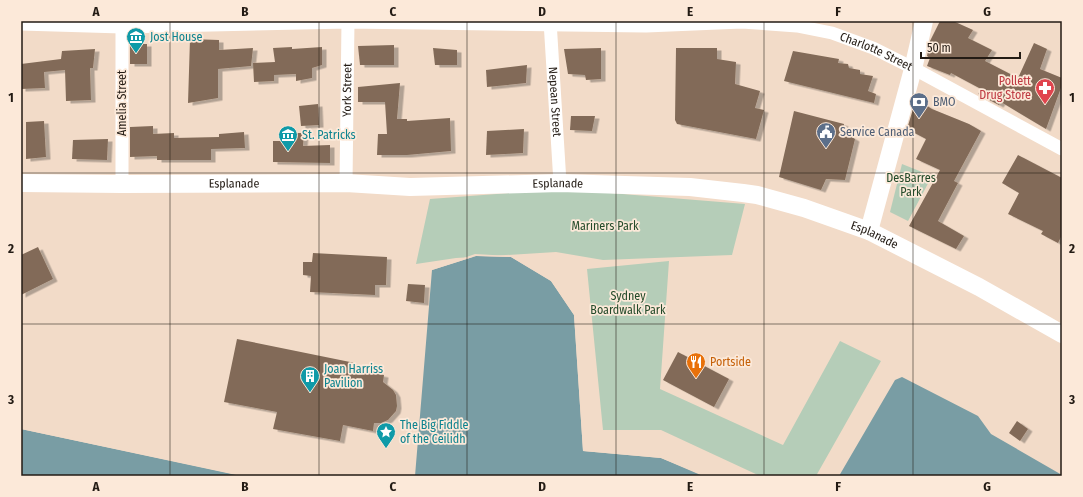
<svg xmlns="http://www.w3.org/2000/svg" width="1083" height="497" viewBox="0 0 1083 497" font-family="'Fira Sans Condensed',sans-serif">
<defs>
<filter id="shadow"><feDropShadow dx="4.5" dy="2.5" stdDeviation="0" flood-color="#0004"/></filter>
</defs>
<rect width="100%" height="100%" fill="#f2dbc8"/>
<g fill="#b5cdb8">
<polygon points="902,164 932,176 908,221 890,212"/>
<polygon points="561,189 745,204 732,255 603,260 556,252 456,258 416,264 430,199"/>
<polygon points="669,261 660,389 783,445 840,341 881,361 816,476 760,476 661,430 603,430 587,269"/>
</g>
<g fill="#799da4">
<polygon points="476,256 511,257 551,281 574,315 583,451 661,458 703,476 415,476 432,270"/>
<polygon points="902,377 978,416 991,434 1062,475 1062,476 839,476 895,380"/>
<polygon points="21,429 241,476 21,476"/>
</g>
<g fill="#f2dbc8">
<polygon points="475,254 512,256 552,280 576,314 584,449 661,456 704,474 705,476 661,458 583,451 574,315 551,281 511,257 476,256 432,270 430,270"/>
<polygon points="21,427 242,474 243,476 21,429"/>
</g>
<g fill="#826b58" filter="url(#shadow)">
<polygon points="940,21 953,21 973,30 968,38 992,50 985,61 1018,78 1034,43 1047,49 1040,69 1062,78 1062,85 1046,129 1001,102 999,105 978,94 981,89 951,73 950,75 927,66 930,58 927,56 930,41"/>
<polygon points="190,39 219,40 219,50 253,48 251,66 218,69 218,98 188,103"/>
<rect x="130" y="44" width="17" height="20"/>
<polygon points="394,45 394,65 360,65 358,46"/>
<polygon points="292,47 292,49 322,47 322,65 312,68 312,78 296,81 296,74 274,75 274,81 254,82 253,63 275,62 273,48"/>
<polygon points="433,48 457,50 457,65 435,65"/>
<polygon points="601,48 601,79 586,80 585,75 568,74 564,49"/>
<polygon points="676,48 717,48 717,59 736,62 735,84 760,91 755,108 764,110 756,139 677,124 675,120"/>
<polygon points="95,49 93,68 90,68 91,100 66,101 65,70 44,72 45,88 21,89 21,64 61,59 62,51"/>
<polygon points="793,51 839,59 838,63 848,64 849,68 860,70 860,74 873,76 868,91 876,94 874,103 784,81"/>
<polygon points="527,65 526,83 487,87 486,70"/>
<polygon points="400,83 397,119 407,119 407,121 450,118 451,151 407,155 377,155 378,134 387,134 385,102 358,102 358,87"/>
<polygon points="916,99 932,109 969,124 981,131 954,181 958,183 938,221 964,236 956,249 909,226 940,170 916,159 926,139 907,129"/>
<polygon points="318,104 319,125 301,126 299,106"/>
<polygon points="794,111 844,124 843,132 855,139 845,180 826,179 821,190 779,177"/>
<polygon points="571,116 595,116 592,131 570,130"/>
<polygon points="44,121 46,157 26,159 26,122"/>
<polygon points="153,126 153,134 174,133 174,138 219,137 219,134 244,132 245,148 211,149 211,160 157,160 157,156 130,157 130,127"/>
<polygon points="524,129 523,153 486,155 487,131"/>
<polygon points="282,133 304,133 303,146 330,145 330,163 273,162 273,141 282,141"/>
<polygon points="108,139 107,160 72,159 73,140"/>
<polygon points="1018,155 1062,178 1062,235 1058,243 1041,234 1043,231 1008,214 1019,193 1002,183"/>
<polygon points="38,247 53,279 21,295 21,255"/>
<polygon points="313,253 387,257 386,285 375,285 375,295 310,292 311,276 303,275 303,262 312,262"/>
<polygon points="408,284 425,285 424,303 406,301"/>
<polygon points="237,339 355,363 354,369 384,375 383,382 393,390 396,395 397,406 396,411 388,420 381,423 374,423 373,431 343,425 340,441 273,429 277,412 224,402"/>
<polygon points="678,352 729,379 714,407 663,380"/>
<polygon points="1017,421 1028,429 1020,441 1009,433"/>
</g>
<g fill="none" stroke-linecap="round" stroke-linejoin="round">
<g stroke="#fff" stroke-width="13">
<path id="s1" d="M550,21L560,183"/>
<path id="s2" d="M21,24L122,27L348,22L646,26L742,22L797,26L832,33L873,48L909,66L1062,149"/>
<path id="s3" d="M346,183L348,21"/>
<polyline points="122,184 122,21"/>
</g>
<g stroke="#fff" stroke-width="18">
<path id="s4" d="M21,183L122,184L346,183L410,187L560,183L690,187L743,193L757,195L804,208L869,231L979,287L1062,334"/>
<polyline points="869,231 913,69 924,21"/>
</g>
</g>
<path fill="none" stroke="#231b14" stroke-width="1" stroke-opacity="0.55" d="M170,21V476M319,21V476M467,21V476M616,21V476M764,21V476M913,21V476M21,173H1062M21,324H1062"/>
<defs>
<symbol id="museum-pin" viewBox="-11 -11 22 30"><path d="M0 17L-7.5 6A9.5 9.5 0 1 1 7.5 6Z" fill="#0f9aa8" stroke="#fce9d9"/><path d="M0-6L6-3V-2H-6V-3ZM-5-1h2V3h-2ZM-1-1h2V3h-2ZM3-1h2V3H3ZM-6 4H6V6H-6Z" fill="#fff"/></symbol>
<symbol id="pharmacy-pin" viewBox="-11 -11 22 30"><path d="M0 17L-7.5 6A9.5 9.5 0 1 1 7.5 6Z" fill="#e0444e" stroke="#fce9d9"/><path d="M-2-6h4v4h4v4h-4v4h-4v-4h-4v-4h4Z" fill="#fff"/></symbol>
<symbol id="bank-pin" viewBox="-11 -11 22 30"><path d="M0 17L-7.5 6A9.5 9.5 0 1 1 7.5 6Z" fill="#5c6f8a" stroke="#fce9d9"/><path d="M-6-4H6V4H-6ZM0-2.3a2.3 2.3 0 1 0 0 4.6a2.3 2.3 0 1 0 0-4.6Z" fill="#fff"/></symbol>
<symbol id="civic-pin" viewBox="-11 -11 22 30"><path d="M0 17L-7.5 6A9.5 9.5 0 1 1 7.5 6Z" fill="#5c6f8a" stroke="#fce9d9"/><path d="M-.6-6.5H3V-4.5H.6V-3L4-1V1h2V6H-6V1h2V-1L-.6-3ZM-1.2 2.5V6h2.4V2.5Z" fill="#fff"/></symbol>
<symbol id="restaurant-pin" viewBox="-11 -11 22 30"><path d="M0 17L-7.5 6A9.5 9.5 0 1 1 7.5 6Z" fill="#e8710a" stroke="#fce9d9"/><path d="M-5-6h1v4h1v-4h1v4h1v-4h1v5L-1.5 .5V6h-2V.5L-5-1ZM5-6V6H3V1.5H1.5Q1.5-4 5-6Z" fill="#fff"/></symbol>
<symbol id="building-pin" viewBox="-11 -11 22 30"><path d="M0 17L-7.5 6A9.5 9.5 0 1 1 7.5 6Z" fill="#0f9aa8" stroke="#fce9d9"/><path d="M-4-6H4V6H1V3H-1V6H-4ZM-2.5-4.3h1.7v1.8h-1.7ZM.8-4.3h1.7v1.8H.8ZM-2.5-1h1.7V.8h-1.7ZM.8-1h1.7V.8H.8Z" fill="#fff"/></symbol>
<symbol id="sight-pin" viewBox="-11 -11 22 30"><path d="M0 17L-7.5 6A9.5 9.5 0 1 1 7.5 6Z" fill="#0f9aa8" stroke="#fce9d9"/><path d="M0-6L1.8-2.2L6-1.7L2.9 1.2L3.7 5.4L0 3.3L-3.7 5.4L-2.9 1.2L-6-1.7L-1.8-2.2Z" fill="#fff"/></symbol>
</defs>
<g fill-rule="evenodd">
<use href="#museum-pin" x="125" y="26" width="22" height="30"/>
<use href="#pharmacy-pin" x="1034" y="77" width="22" height="30"/>
<use href="#bank-pin" x="908" y="91" width="22" height="30"/>
<use href="#civic-pin" x="815" y="121" width="22" height="30"/>
<use href="#museum-pin" x="277" y="124" width="22" height="30"/>
<use href="#restaurant-pin" x="685" y="351" width="22" height="30"/>
<use href="#building-pin" x="299" y="365" width="22" height="30"/>
<use href="#sight-pin" x="375" y="421" width="22" height="30"/>
</g>
<g text-anchor="middle" stroke-width="3.5" stroke-linejoin="round" paint-order="stroke">
<g font-size="12" fill="#0d838f" stroke="#fce9d9" text-anchor="start">
<text x="150" y="41">Jost House</text>
<text x="302" y="139">St. Patricks</text>
<text x="324" y="373">Joan Harriss<tspan x="324" dy="14">Pavilion</tspan></text>
<text x="400" y="429">The Big Fiddle<tspan x="400" dy="14">of the Ceilidh</tspan></text>
</g>
<g font-size="12" fill="#231b14" stroke="#fce9d9">
<text dy="4" stroke="none"><textPath href="#s2" startOffset="860">Charlotte Street</textPath></text>
<text dy="4" stroke="none"><textPath href="#s3" startOffset="93">York Street</textPath></text>
<text dy="4" stroke="none"><textPath href="#s1" startOffset="81">Nepean Street</textPath></text>
<text transform="translate(122 103) rotate(-90)" y="4">Amelia Street</text>
<text dy="4" stroke="none"><textPath href="#s4" startOffset="213">Esplanade</textPath></text>
<text dy="4" stroke="none"><textPath href="#s4" startOffset="537">Esplanade</textPath></text>
<text dy="4" stroke="none"><textPath href="#s4" startOffset="861">Esplanade</textPath></text>
</g>
<g font-size="12" fill="#be3a42" stroke="#fce9d9" text-anchor="end">
<text x="1031" y="85">Pollett<tspan x="1031" dy="14">Drug Store</tspan></text>
</g>
<g font-size="12" fill="#4e5e75" stroke="#fce9d9" text-anchor="start">
<text x="933" y="106">BMO</text>
<text x="840" y="136">Service Canada</text>
</g>
<g font-size="12" fill="#234a29" stroke="#fce9d9">
<text x="911" y="182">DesBarres<tspan x="911" dy="14">Park</tspan></text>
<text x="605" y="230">Mariners Park</text>
<text x="628" y="300">Sydney<tspan x="628" dy="14">Boardwalk Park</tspan></text>
</g>
<g font-size="12" fill="#c56008" stroke="#fce9d9" text-anchor="start">
<text x="710" y="366">Portside</text>
</g>
</g>
<rect width="1083" height="497" fill="none" stroke="#fce9d9" stroke-width="44"/>
<path d="M921 52v6h99v-6" fill="none" stroke="#231b14" stroke-width="2"/>
<text x="927" y="52" font-size="12" fill="#231b14" stroke="#fce9d9" stroke-width="3" paint-order="stroke">50 m</text>
<rect x="22" y="22" width="1039" height="453" fill="none" stroke="#231b14" stroke-width="1.5"/>
<g font-size="13" text-anchor="middle" font-weight="bold" fill="#231b14">
<text x="96" y="16">A</text>
<text x="245" y="16">B</text>
<text x="393" y="16">C</text>
<text x="542" y="16">D</text>
<text x="690" y="16">E</text>
<text x="838" y="16">F</text>
<text x="987" y="16">G</text>
<text x="11" y="102">1</text>
<text x="1072" y="102">1</text>
<text x="11" y="253">2</text>
<text x="1072" y="253">2</text>
<text x="11" y="404">3</text>
<text x="1072" y="404">3</text>
<text x="96" y="491">A</text>
<text x="245" y="491">B</text>
<text x="393" y="491">C</text>
<text x="542" y="491">D</text>
<text x="690" y="491">E</text>
<text x="838" y="491">F</text>
<text x="987" y="491">G</text>
</g>
</svg>
